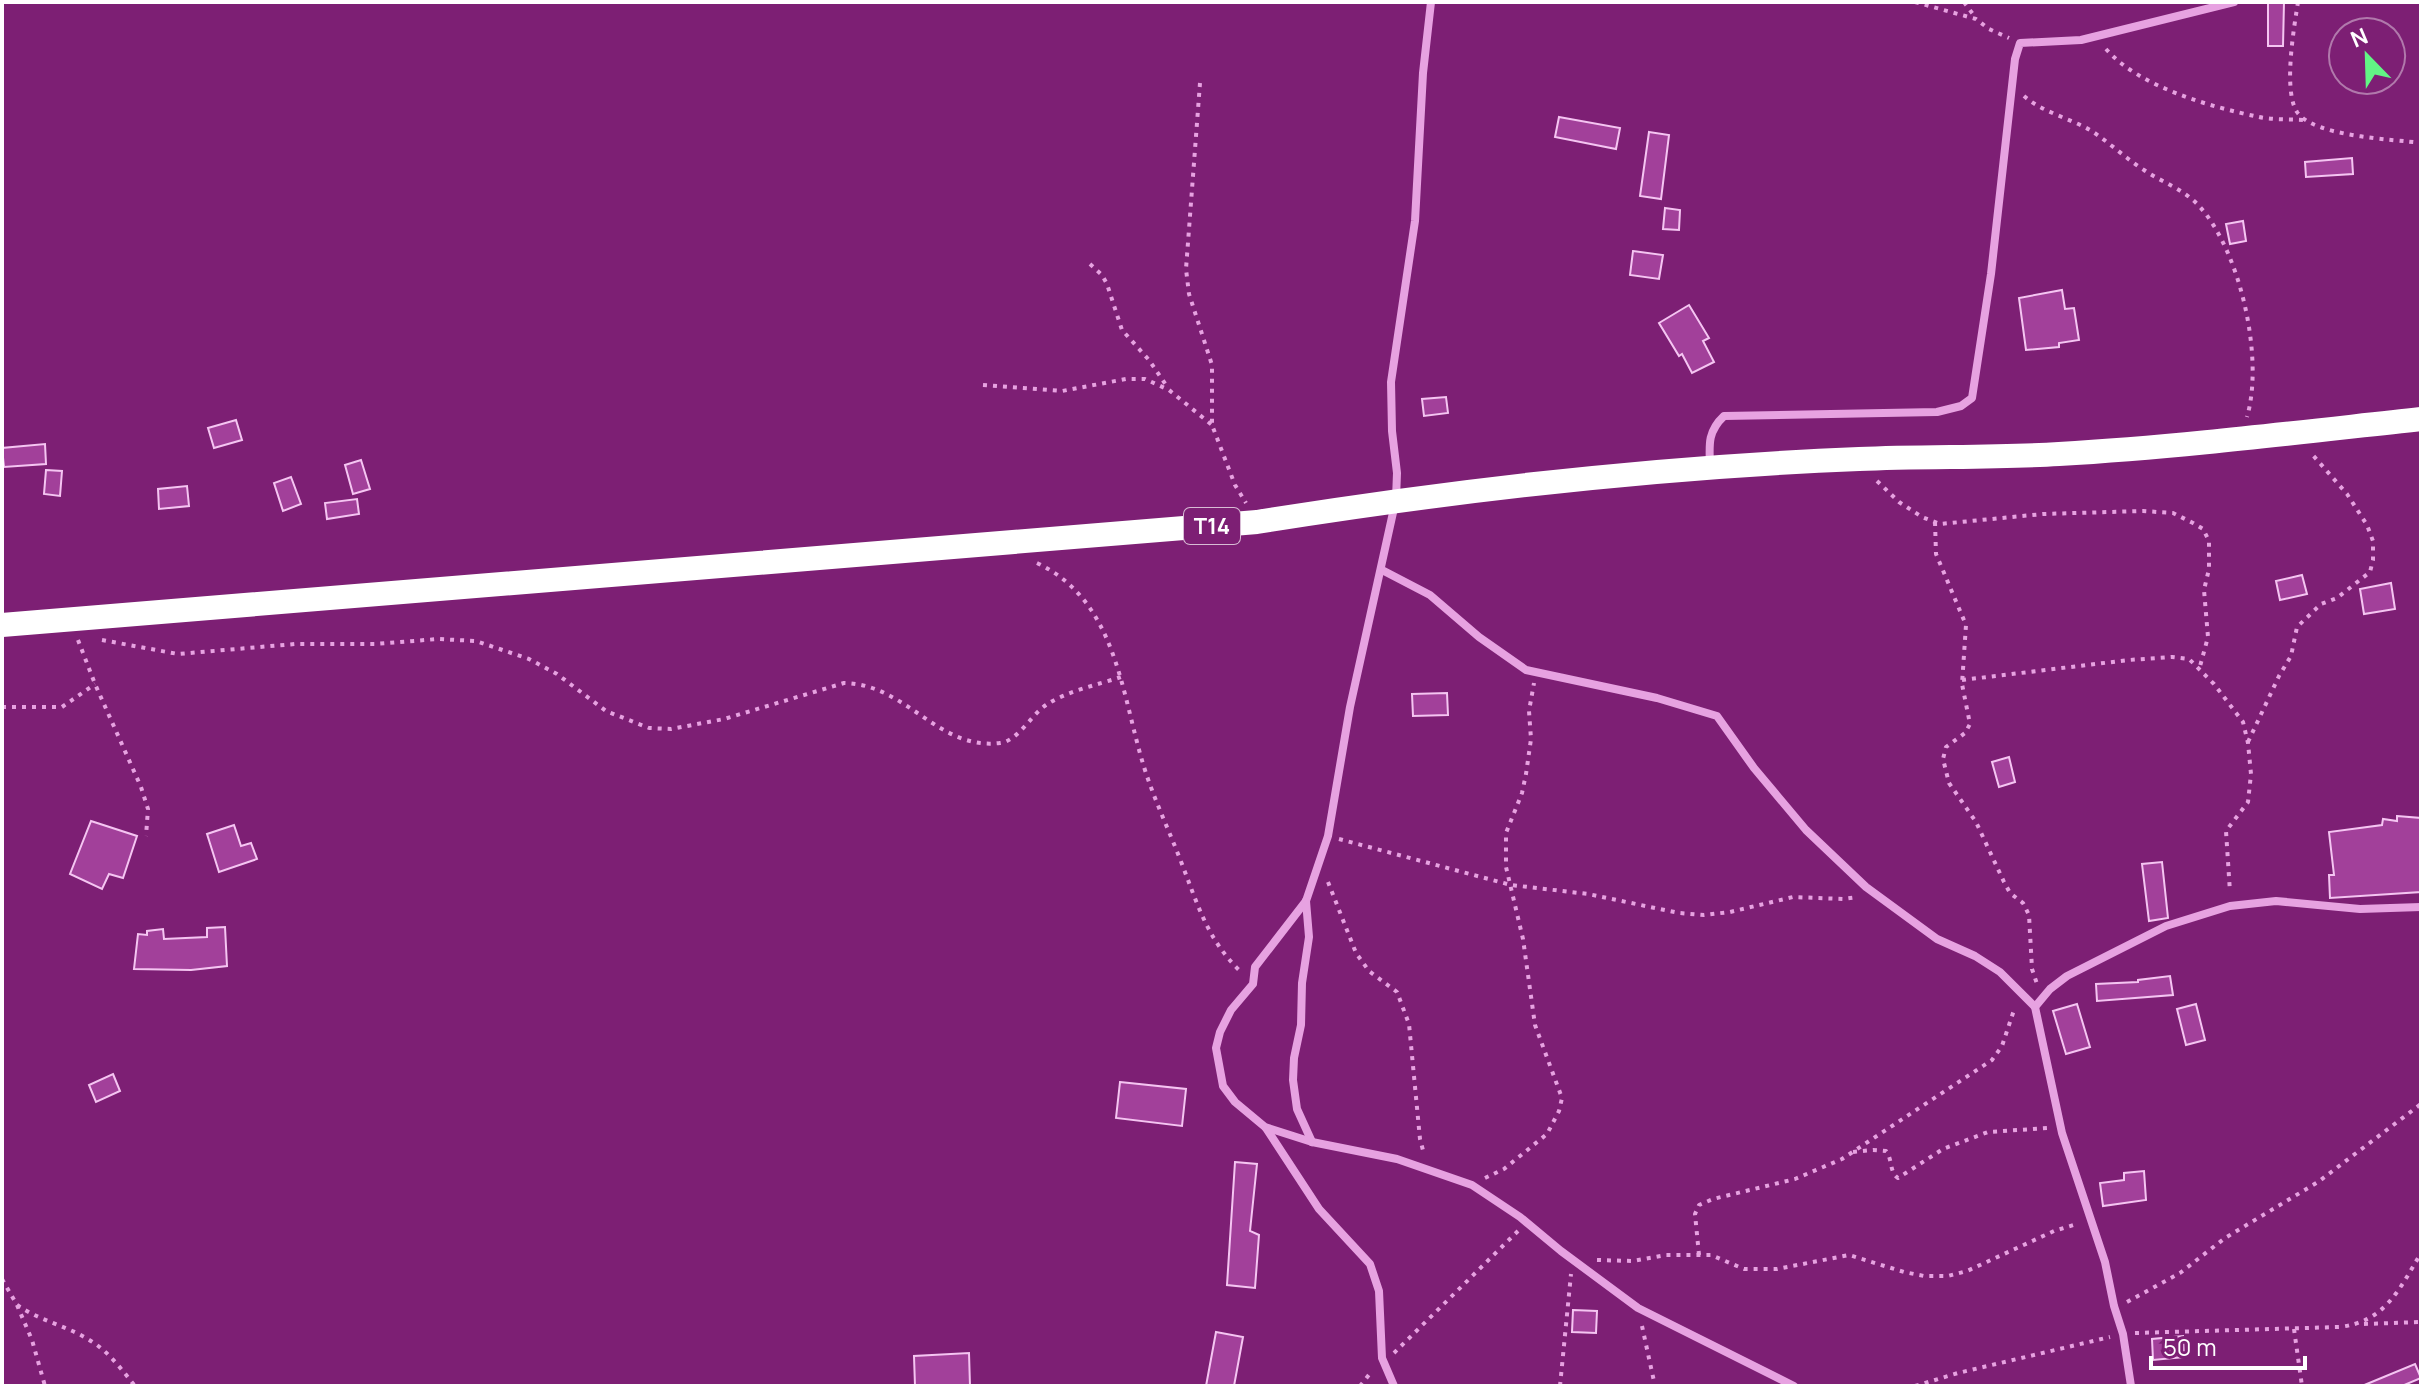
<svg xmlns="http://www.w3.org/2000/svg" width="2423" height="1388" viewBox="0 0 2423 1388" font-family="Manrope,sans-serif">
<rect width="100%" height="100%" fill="#7d1f74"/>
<g fill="#a2409a" stroke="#f5c5f2" stroke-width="2">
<polygon points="2268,2 2284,2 2283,46 2268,46"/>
<polygon points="1559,117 1620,128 1616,149 1555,137"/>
<polygon points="1649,132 1669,135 1661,199 1640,196"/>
<polygon points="2352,158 2353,174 2306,177 2305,162"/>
<polygon points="1665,208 1680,210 1679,230 1663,229"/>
<polygon points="2243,221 2246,241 2230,244 2226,224"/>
<polygon points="1633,251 1663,255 1659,279 1630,275"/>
<polygon points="2062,290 2065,309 2074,308 2079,340 2059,343 2059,347 2026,350 2019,298"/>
<polygon points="1689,305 1709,338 1703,341 1714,362 1692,373 1682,354 1679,356 1659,323"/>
<polygon points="1446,397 1448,413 1424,416 1422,399"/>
<polygon points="236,420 242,440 214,448 208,428"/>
<polygon points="45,444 46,464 4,467 2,448"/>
<polygon points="361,460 370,489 353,494 345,465"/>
<polygon points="46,470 62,471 60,496 44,494"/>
<polygon points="291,477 301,504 283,511 274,483"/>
<polygon points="187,486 189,506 159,509 158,489"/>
<polygon points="357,499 359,514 327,519 325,503"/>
<polygon points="2302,575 2307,594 2280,600 2276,581"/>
<polygon points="2391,583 2395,609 2364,614 2360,589"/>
<polygon points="1447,693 1448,715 1413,716 1412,694"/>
<polygon points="2009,757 2015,782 1999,787 1992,762"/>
<polygon points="2397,816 2421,818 2421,892 2330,898 2329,875 2334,875 2329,832 2382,825 2383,819 2397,821"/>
<polygon points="91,821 137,836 123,878 109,874 102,889 70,874"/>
<polygon points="234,825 241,846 251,843 257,859 219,872 207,834"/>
<polygon points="2162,862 2168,918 2149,921 2142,864"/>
<polygon points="225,927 227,966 191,970 134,969 138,934 147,935 147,931 163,929 164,939 207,937 207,928"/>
<polygon points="2170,976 2173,995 2097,1001 2096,984 2138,982 2138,980"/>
<polygon points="2077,1004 2090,1047 2066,1054 2053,1011"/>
<polygon points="2196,1004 2205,1040 2186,1045 2177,1009"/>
<polygon points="113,1074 120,1091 96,1102 89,1085"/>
<polygon points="1120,1082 1186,1089 1182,1126 1116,1118"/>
<polygon points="1235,1162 1257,1164 1250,1231 1259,1235 1255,1288 1227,1285"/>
<polygon points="2144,1171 2146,1200 2103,1206 2100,1183 2124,1180 2124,1173"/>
<polygon points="1573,1310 1597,1311 1596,1333 1572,1332"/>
<polygon points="1216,1332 1243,1337 1234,1386 1206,1386"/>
<polygon points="2183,1336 2184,1357 2153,1360 2152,1339"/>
<polygon points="969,1353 970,1386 915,1386 914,1356"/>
<polygon points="2415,1364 2421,1378 2402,1386 2362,1386"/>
</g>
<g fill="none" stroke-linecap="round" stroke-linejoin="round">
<g stroke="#e7a2e1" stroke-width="4" stroke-dasharray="4 6" stroke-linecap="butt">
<polyline points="1915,2 1976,19 1989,29 2009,38"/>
<polyline points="1964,2 1975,17"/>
<path d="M2298,2C2294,28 2283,90 2297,112C2314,137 2392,139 2421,143"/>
<path d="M2106,49C2139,87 2211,107 2259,117C2273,120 2289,119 2304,120"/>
<polyline points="1200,83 1186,269 1189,294 1212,365 1212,425 1235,485 1246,503"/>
<path d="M2024,96C2042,112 2069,118 2090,130C2109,142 2125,158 2144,170C2163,183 2184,189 2200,207C2241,253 2264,359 2247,417"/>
<polyline points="1090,264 1102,275 1107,284 1122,330 1149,360 1168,388"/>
<polyline points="983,385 1062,391 1126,379 1145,379 1169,390 1212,425"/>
<polyline points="1877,481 1899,502 1922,517 1940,524 2043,514 2143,511 2173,513 2193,523 2203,529 2209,541 2209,569 2204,590 2208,637 2199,670"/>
<polyline points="1935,522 1936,554 1966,625 1962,684 1970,724 1965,733 1946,747 1943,759 1949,783 1976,822 2004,882 2010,893 2023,903 2029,915 2032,969 2037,984"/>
<path d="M1037,563C1117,601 1121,693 1144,767C1154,799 1168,828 1180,859C1197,902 1206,938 1240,971"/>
<polyline points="78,640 95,684 141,787 148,809 146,836"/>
<path d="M102,640L178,654L295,644H375L438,639L476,641L529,659L557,674L606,711L649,728L671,729L724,719L844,683C907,684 938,751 1000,743C1018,741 1031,715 1046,705C1067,691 1097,685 1121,677"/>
<polyline points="1962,680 2129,660 2172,657 2189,659 2214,684 2243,722 2248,743 2251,774 2248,802 2226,831 2230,892"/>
<polyline points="2,707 62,707 95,684"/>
<polyline points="2248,742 2279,676 2291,656 2297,627 2321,604 2337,598 2370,572 2373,560 2373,541 2367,525 2347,494 2311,453"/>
<polyline points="1339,839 1511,885 1588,894 1679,913 1704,915 1730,912 1793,897 1843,899 1858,897"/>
<polyline points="1328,882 1356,953 1369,971 1397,992 1409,1024 1420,1139 1424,1154"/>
<path d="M1853,1152L1873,1150L1886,1151C1893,1160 1889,1172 1898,1178L1943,1149L1988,1132L2048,1128"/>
<polyline points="1485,1178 1504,1169 1547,1134 1559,1111 1562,1098 1535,1025 1523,939 1506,867 1506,833 1522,793 1526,774 1531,739 1529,711 1534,683"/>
<polyline points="1699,1255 1695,1214 1699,1205 1713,1199 1795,1179 1842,1159 1992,1060 2002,1046 2015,1007"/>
<polyline points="1597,1260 1633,1261 1666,1255 1711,1255 1744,1269 1777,1269 1849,1255 1904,1272 1924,1276 1948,1276 1967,1271 2054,1231 2077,1224"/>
<polyline points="2,1279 17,1305 32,1340 45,1386"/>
<polyline points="2127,1302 2180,1273 2225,1238 2318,1182 2421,1104"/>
<path d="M17,1305C40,1321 68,1326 91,1341C109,1352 122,1370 135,1386"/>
<polyline points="2364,1324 2421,1322"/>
<polyline points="1642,1326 1655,1386"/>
<polyline points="2294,1329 2302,1386"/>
<path d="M2135,1333L2339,1327C2385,1322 2399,1290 2421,1253"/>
<polyline points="1394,1353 1518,1231"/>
<polyline points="1360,1386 1372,1371"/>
<polyline points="1560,1386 1571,1274"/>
<polyline points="1915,1386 1958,1373 2110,1337"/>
</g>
<g stroke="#e7a2e1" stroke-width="8">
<polyline points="1431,2 1423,73 1415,221 1391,382 1392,431 1397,473 1396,499 1350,707 1328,836 1306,901 1255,967 1253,984 1231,1010 1220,1032 1216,1048 1223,1086 1235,1102 1265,1127 1312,1142 1397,1159 1472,1185 1520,1217 1561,1251 1638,1308 1794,1386"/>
<path d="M1710,465C1709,444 1708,431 1724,416L1937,412L1961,406L1972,398L1991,274L2015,59L2020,43L2081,40L2234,2"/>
<polyline points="1382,570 1430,595 1479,637 1526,670 1657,698 1717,716 1754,768 1806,830 1866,887 1937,939 1975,956 2000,972 2035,1007 2062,1133 2105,1262 2114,1306 2123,1334 2131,1386"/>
<polyline points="1306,901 1309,937 1302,983 1301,1025 1294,1058 1293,1080 1297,1109 1312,1142"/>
<polyline points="2035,1007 2050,989 2067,976 2166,926 2230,906 2276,901 2360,909 2421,907"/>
<polyline points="1266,1128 1319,1209 1370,1264 1379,1291 1382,1358 1394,1386"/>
</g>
<path stroke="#fff" stroke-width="24" d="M2,625L1257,522C1456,490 1657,467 1859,459C1926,456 1993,458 2059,454C2180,447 2301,432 2421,419"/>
</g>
<g text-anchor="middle" stroke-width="6" stroke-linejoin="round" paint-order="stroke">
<rect fill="#7d1f74" stroke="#d8bcd5" stroke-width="2" x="1184" y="508" width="56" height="36" rx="6"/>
<g font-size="22" font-weight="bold" fill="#fff">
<text x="1212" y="534">T14</text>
</g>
</g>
<rect width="2423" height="1388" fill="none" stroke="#ffffff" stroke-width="8"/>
<g transform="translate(2367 56) rotate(337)"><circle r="38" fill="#7d1f74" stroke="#b179ac" stroke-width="2"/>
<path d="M0-6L14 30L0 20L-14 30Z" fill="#62f585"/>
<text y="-12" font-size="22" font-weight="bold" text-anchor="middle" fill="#ffffff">N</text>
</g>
<path d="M2151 1356v12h154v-12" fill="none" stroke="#ffffff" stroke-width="4"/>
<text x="2163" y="1356" font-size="24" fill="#ffffff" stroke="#7d1f74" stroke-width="6" paint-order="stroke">50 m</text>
</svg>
